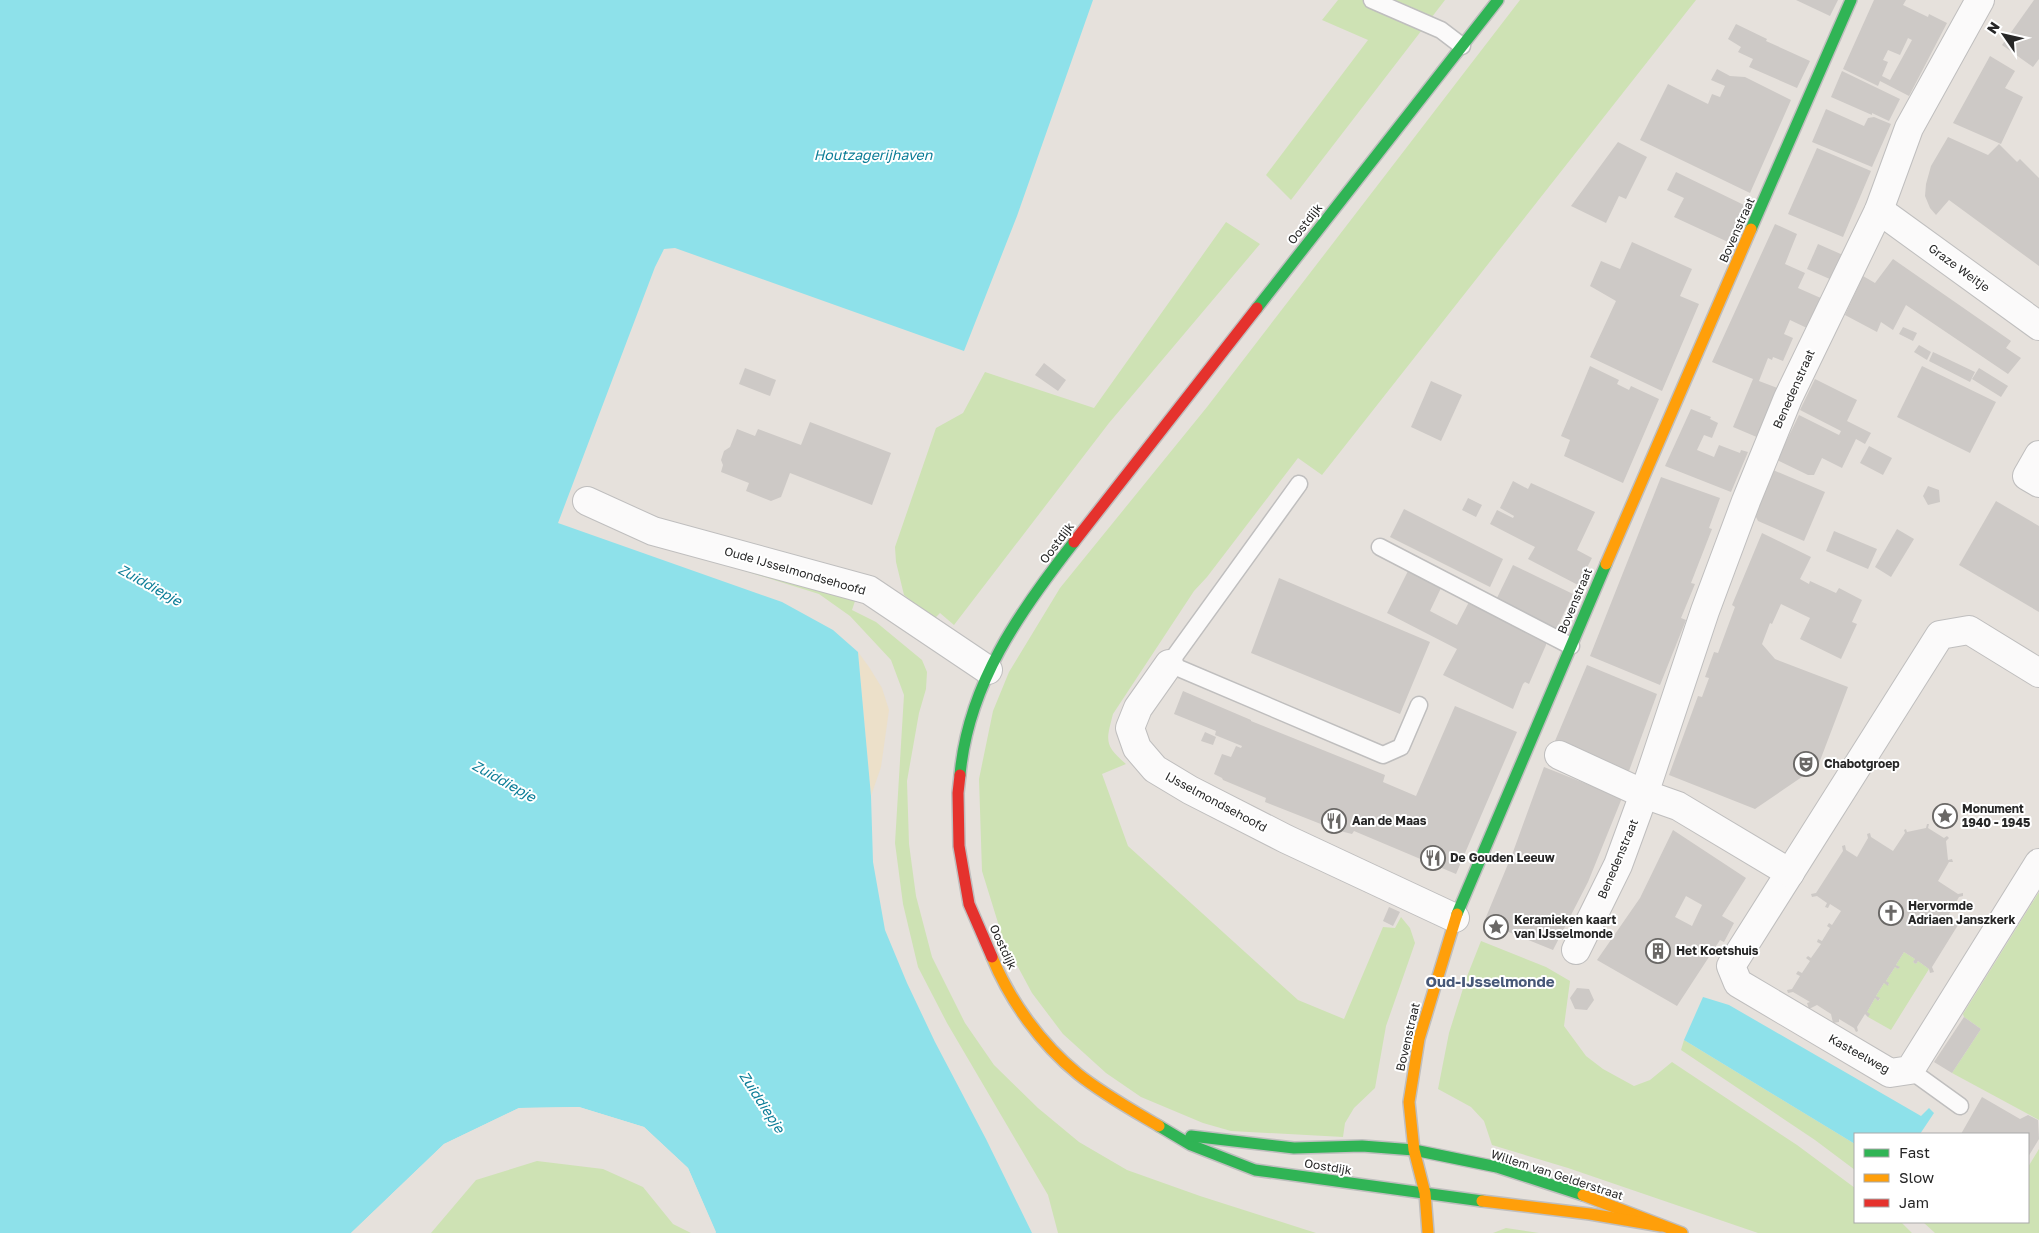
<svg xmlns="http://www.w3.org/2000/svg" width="2039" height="1233" viewBox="0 0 2039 1233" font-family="'Golos Text',sans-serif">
<rect width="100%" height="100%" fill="#e6e1dc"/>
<g fill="#cee2b4">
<polygon points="1338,0 1445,0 1291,200 1266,175 1368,40 1322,20"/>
<path d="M1520,0H1696L1322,475L1298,458L1207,577L1194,591L1113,714C1106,741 1104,745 1126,764L1102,774L1128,846L1298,1000L1344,1019L1383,927L1395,928L1401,917L1410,928L1415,943L1386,1026L1375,1088L1354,1108L1345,1123L1343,1137L1231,1131L1203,1123L1141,1097L1106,1073L1063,1034L1032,993L1003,939L982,871L979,779L993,711L1009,672L1060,588L1207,407Z"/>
<polygon points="1226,222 1260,244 1109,423 954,625 940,613 934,619 904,595 896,562 895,547 936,428 963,413 985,372 1094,408"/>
<polygon points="693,555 812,586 855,601 852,610 876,622 922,660 927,672 926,689 919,713 907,781 909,844 916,896 932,957 965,1023 994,1065 1038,1108 1079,1142 1127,1170 1200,1196 1316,1233 1058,1233 1048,1195 947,1023 918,967 903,904 895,843 904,695 891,660 850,616 819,594"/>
<polygon points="2039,892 2039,1120 1952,1073 1981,1029 1964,1017 1963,1014"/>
<polygon points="1481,941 1546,967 1570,981 1564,1026 1586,1056 1603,1069 1634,1086 1650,1080 1672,1062 1797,1145 1855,1188 1855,1222 1901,1222 1912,1233 1758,1233 1568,1168 1492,1145 1484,1121 1471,1107 1438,1089 1449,1033 1466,979"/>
<polygon points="1904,952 1915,959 1913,962 1916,964 1918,961 1929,969 1891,1030 1868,1017 1867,1012 1875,998 1878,1001 1880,999 1876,996 1884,983 1888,985 1889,984 1886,981 1895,967 1898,969 1899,967 1896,965"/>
<polygon points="1684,1040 1855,1144 1855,1170 1815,1140 1681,1050"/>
<polygon points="2039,1149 2039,1233 1935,1233 1923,1222 2028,1222 2028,1167"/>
<polygon points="537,1161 603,1169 643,1187 673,1224 691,1233 431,1233 476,1180"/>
<polygon points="1506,1228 1539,1233 1493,1233"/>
</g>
<polygon fill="#ece0c9" points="858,652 869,667 882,688 889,710 881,767 871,796"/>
<g fill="#8ee1ea">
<polygon points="0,0 1093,0 1017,216 964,351 675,248 664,249 655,267 558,523 782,602 833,630 858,652 871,796 873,862 885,930 907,983 935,1042 986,1139 1032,1233 716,1233 688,1168 644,1127 579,1107 519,1108 444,1144 351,1233 0,1233"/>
<polygon points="1703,997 1729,1005 1921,1116 1929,1108 1934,1113 1920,1134 1855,1134 1855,1144 1684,1040"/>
</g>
<polygon fill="#e6e1dc" points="579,1107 644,1127 688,1168 716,1232 714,1233 686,1169 643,1129 579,1109 519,1111 446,1147 355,1233 351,1233 444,1144 519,1108"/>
<g fill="#cdc9c6" fill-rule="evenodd">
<polygon points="1796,0 1838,0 1830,16"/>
<path d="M1874,0H1906L1903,5L1928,17L1929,14L1947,23L1909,96L1880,81L1878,86L1843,69ZM1908,38L1912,40L1890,80L1882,76L1888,62L1883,60L1888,50L1900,55Z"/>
<polygon points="2034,0 2039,0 2039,59 2033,67 2002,45"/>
<polygon points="1736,24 1767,39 1766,41 1810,61 1797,88 1749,67 1753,59 1738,52 1741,47 1728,39"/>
<polygon points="1990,56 2015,71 2005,88 2023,97 2001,144 1953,123"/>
<polygon points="1717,69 1730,76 1745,77 1791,100 1750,193 1640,140 1668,84 1708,104 1712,94 1720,97 1725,86 1711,80"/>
<polygon points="1842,71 1900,99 1889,121 1872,113 1872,115 1831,97"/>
<polygon points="1826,109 1864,126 1868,118 1874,117 1891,124 1872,167 1812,142"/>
<polygon points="1948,137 1988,155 1999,144 2017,162 2020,159 2039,178 2039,266 1949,200 1936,215 1930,208 1925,196 1926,184 1931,166"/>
<polygon points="1618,142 1647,157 1626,199 1619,196 1606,223 1571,206"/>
<polygon points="1817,148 1871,171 1843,237 1788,214"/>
<polygon points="1676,172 1744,205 1728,242 1674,217 1684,198 1667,190"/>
<polygon points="1775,224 1797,234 1785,264 1805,273 1798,288 1823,299 1809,329 1790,320 1784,334 1793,338 1783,361 1773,357 1772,360 1768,358 1759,381 1780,389 1759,438 1733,427 1753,379 1712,362"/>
<polygon points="1632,242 1692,269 1680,296 1699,304 1662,391 1590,357 1616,301 1590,286 1601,261 1620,269"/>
<polygon points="1818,244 1843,255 1832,280 1807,269"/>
<polygon points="1893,259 2011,341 2006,348 2021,358 2008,374 1906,305 1893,330 1881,322 1877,332 1845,315 1863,276 1875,283"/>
<polygon points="1903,327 1917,333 1913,341 1899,334"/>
<polygon points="1919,345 1931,352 1927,360 1914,352"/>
<polygon points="1933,352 1975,372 1970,382 1929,361"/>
<polygon points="1044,363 1066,380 1058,391 1035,375"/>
<polygon points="1590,366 1619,380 1617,384 1629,390 1631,386 1659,399 1623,483 1564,456 1570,440 1561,436"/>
<polygon points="1922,366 1996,402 1970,453 1897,417"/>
<polygon points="745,368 776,380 770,396 739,384"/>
<polygon points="1979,368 2008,386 2001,397 1972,379"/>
<polygon points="1815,379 1857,400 1847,421 1871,433 1865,444 1856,439 1842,468 1822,458 1814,475 1808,475 1777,460 1799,415 1839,435 1841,431 1800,410"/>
<polygon points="1431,381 1462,395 1441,441 1411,427"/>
<polygon points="1691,409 1711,417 1710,419 1718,423 1712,438 1704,435 1697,450 1714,457 1719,445 1740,453 1741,450 1748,452 1731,492 1665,466"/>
<polygon points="810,422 891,453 872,505 790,473 781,497 771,501 746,491 749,483 721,472 723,465 721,460 724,451 730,447 737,429 755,436 758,429 801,445"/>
<polygon points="1869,446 1892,458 1883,475 1860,463"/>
<polygon points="1773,470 1825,492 1804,541 1758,521 1754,513"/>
<polygon points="1661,477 1720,498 1709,528 1712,529 1691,583 1695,584 1681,618 1686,620 1660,685 1590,656"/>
<polygon points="1513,481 1528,489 1531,483 1595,512 1577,550 1592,558 1578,585 1528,559 1535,547 1490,524 1497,510 1513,518 1514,516 1500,508"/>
<polygon points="1928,486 1939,490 1940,502 1928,505 1923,496"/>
<polygon points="1468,498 1482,505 1476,517 1462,510"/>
<polygon points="1996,501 2039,526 2039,612 1959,565"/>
<polygon points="1404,509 1503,559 1490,587 1390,537"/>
<polygon points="1897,529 1914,539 1891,577 1875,567"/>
<polygon points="1834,531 1877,549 1868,569 1826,551"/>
<polygon points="1762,533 1811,557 1800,579 1809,584 1810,581 1836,593 1839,588 1862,600 1852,622 1857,624 1841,659 1800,639 1810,618 1781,604 1772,624 1770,623 1762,644 1775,659 1848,687 1818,766 1755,809 1669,775 1698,696 1702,697 1709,678 1705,677 1714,652 1718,653 1735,607 1732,605"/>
<polygon points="1513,565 1573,594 1556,630 1496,600"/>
<polygon points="1408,571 1441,588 1430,611 1457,625 1469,602 1546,640 1546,645 1529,684 1525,682 1523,684 1513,709 1443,675 1457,649 1387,613"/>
<polygon points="1279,578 1430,642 1400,714 1251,653"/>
<polygon points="1587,665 1657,694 1629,771 1555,741"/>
<polygon points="1183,691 1251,720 1251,721 1385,775 1383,782 1416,796 1455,706 1517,732 1456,874 1354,831 1352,834 1336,830 1265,802 1266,798 1223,780 1222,778 1214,774 1222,754 1231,757 1236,746 1241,748 1242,746 1215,735 1216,731 1174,714"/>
<polygon points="1205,732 1216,737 1213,745 1201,741"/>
<polygon points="1544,767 1622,798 1588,882 1553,950 1484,922 1513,852"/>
<polygon points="1927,824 1929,824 1928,828 1944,838 1947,836 1949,838 1946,841 1948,860 1952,859 1953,862 1949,862 1938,881 1958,894 1963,893 1963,896 1959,897 1948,916 1958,922 1963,921 1964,925 1958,925 1932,967 1934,972 1930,973 1929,969 1918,961 1916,964 1913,962 1915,959 1904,952 1896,965 1900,967 1898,969 1895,967 1886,981 1889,983 1888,986 1884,983 1876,996 1880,998 1878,1001 1875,998 1867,1012 1870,1014 1868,1017 1865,1014 1857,1027 1858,1031 1856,1032 1854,1028 1839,1019 1839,1022 1833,1023 1831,1014 1817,1005 1809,1009 1807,1003 1810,1002 1793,992 1788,993 1787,990 1792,989 1800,976 1796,974 1798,971 1802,973 1810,961 1806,958 1808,956 1811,958 1821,944 1817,942 1818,939 1822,941 1830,928 1827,926 1829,923 1832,925 1841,911 1830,904 1828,908 1825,907 1827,903 1817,896 1812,897 1811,894 1816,893 1843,851 1842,846 1845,845 1846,850 1857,857 1868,838 1867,834 1870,833 1871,837 1893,851 1905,833 1904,830 1906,829 1907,832 1926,828"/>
<path d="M1673,830L1746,878L1722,916L1734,923L1724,942L1720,940L1677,1006L1597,960L1640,898ZM1686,896L1702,905L1692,926L1675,917Z"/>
<polygon points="1389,907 1400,912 1393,926 1383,921"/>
<polygon points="1577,988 1589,989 1594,1000 1587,1010 1575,1009 1570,998"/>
<polygon points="1964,1017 1981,1029 1952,1073 1934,1062"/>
<polygon points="1982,1097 2020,1119 2028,1115 2038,1120 2039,1139 2028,1157 2028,1134 1961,1134"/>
</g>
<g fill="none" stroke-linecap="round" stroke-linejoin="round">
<defs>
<g id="lane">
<polyline points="1372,0 1441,30 1462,46"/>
<polyline points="1299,484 1169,664 1383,755 1401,747 1419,705"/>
<polyline points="1380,547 1571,646"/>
<polyline points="1910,1070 1960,1106"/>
</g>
<g id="street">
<polyline points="1879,210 2039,326"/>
<polyline points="2039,455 2027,476 2039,483"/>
<polyline points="587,501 653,531 869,590 988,670"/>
<polyline points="1169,664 1138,708 1130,728 1137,748 1155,769 1190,790 1286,839 1455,918"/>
<polyline points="2039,673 1969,630 1940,635 1731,966 1738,983 1890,1073 1910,1070 2039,863"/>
<polyline points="1559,755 1644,794 1678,806 1790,873"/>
<polyline points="1576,950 1618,865 1644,794 1705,611 1746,501 1788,398 1879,210 1909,128 1980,0"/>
</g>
<g id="fast">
<polyline points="1751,229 1851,0"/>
<polyline points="1257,308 1498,0"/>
<path d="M960,775C968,684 1020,611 1074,542"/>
<polyline points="1457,914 1606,564"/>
<polyline points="1159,1126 1191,1145 1255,1170 1482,1201"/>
<polyline points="1191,1136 1294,1148 1362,1146 1414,1150 1497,1167 1583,1195"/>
</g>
<g id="slow">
<polyline points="1606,564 1751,229"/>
<path d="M992,957C1010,1001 1041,1044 1078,1074C1103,1094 1132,1110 1159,1126"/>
<polyline points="1583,1195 1682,1233"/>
<polyline points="1482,1201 1590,1214 1661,1226"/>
<polyline points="1428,1233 1425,1193 1414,1150 1409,1102 1419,1039 1457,914"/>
</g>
<g id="jam">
<polyline points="1074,542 1257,308"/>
<polyline points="960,775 958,793 959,846 969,904 992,957"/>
</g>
</defs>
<use href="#lane" stroke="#bfbebe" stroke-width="19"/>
<use href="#street" stroke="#bfbebe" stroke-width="30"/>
<use href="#fast" stroke="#bfbebe" stroke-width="14"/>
<use href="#slow" stroke="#bfbebe" stroke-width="14"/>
<use href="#jam" stroke="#bfbebe" stroke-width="14"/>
<use href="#lane" stroke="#fbfafa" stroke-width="16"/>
<use href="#street" stroke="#fbfafa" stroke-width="28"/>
<use href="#fast" stroke="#30b455" stroke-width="11"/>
<use href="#slow" stroke="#ff9f0a" stroke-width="11"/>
<use href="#jam" stroke="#e5322d" stroke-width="11"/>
</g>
<defs>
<symbol id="theatre-ring" viewBox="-11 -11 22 22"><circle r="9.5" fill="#fff" stroke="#6a6866" stroke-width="1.5"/><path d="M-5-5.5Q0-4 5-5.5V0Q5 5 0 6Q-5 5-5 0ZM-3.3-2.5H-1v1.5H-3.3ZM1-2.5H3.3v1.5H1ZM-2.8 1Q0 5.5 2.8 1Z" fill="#6a6866"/></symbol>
<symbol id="sight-ring" viewBox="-11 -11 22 22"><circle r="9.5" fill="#fff" stroke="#6a6866" stroke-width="1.5"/><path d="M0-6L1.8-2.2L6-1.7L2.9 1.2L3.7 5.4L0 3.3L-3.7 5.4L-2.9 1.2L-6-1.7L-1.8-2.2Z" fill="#6a6866"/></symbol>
<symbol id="restaurant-ring" viewBox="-11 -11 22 22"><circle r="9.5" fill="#fff" stroke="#6a6866" stroke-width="1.5"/><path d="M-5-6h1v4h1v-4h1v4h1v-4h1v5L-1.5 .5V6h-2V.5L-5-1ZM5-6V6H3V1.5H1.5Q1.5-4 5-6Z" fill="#6a6866"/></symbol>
<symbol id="church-ring" viewBox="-11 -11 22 22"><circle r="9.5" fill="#fff" stroke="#6a6866" stroke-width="1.5"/><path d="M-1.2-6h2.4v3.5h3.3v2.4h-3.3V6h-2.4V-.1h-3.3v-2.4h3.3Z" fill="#6a6866"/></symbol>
<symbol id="building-ring" viewBox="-11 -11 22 22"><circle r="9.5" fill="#fff" stroke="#6a6866" stroke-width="1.5"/><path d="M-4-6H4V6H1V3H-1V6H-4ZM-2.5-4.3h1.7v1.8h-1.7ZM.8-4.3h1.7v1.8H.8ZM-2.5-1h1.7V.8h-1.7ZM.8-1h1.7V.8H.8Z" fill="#6a6866"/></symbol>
</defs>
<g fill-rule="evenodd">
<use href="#theatre-ring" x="1792" y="750" width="28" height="28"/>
<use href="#sight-ring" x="1931" y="802" width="28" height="28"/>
<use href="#restaurant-ring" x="1320" y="807" width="28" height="28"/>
<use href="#restaurant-ring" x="1419" y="844" width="28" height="28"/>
<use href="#church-ring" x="1877" y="899" width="28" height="28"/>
<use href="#sight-ring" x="1482" y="913" width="28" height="28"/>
<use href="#building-ring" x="1644" y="937" width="28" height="28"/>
</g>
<g text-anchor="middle" stroke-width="4" stroke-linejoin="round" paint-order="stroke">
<g font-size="12" fill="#272727" stroke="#fff">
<text transform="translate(1305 224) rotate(-52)" y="4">Oostdijk</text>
<text transform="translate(1737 230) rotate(-66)" y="4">Bovenstraat</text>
<text transform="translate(1959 268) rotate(36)" y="4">Graze Weitje</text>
<text transform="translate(1794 389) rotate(-66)" y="4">Benedenstraat</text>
<text transform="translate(1057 543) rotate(-53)" y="4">Oostdijk</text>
<text transform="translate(795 571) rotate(16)" y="4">Oude IJsselmondsehoofd</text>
<text transform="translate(1575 601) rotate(-67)" y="4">Bovenstraat</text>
<text transform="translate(1216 802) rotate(28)" y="4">IJsselmondsehoofd</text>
<text transform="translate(1618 859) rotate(-67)" y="4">Benedenstraat</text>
<text transform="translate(1003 947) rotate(65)" y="4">Oostdijk</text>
<text transform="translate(1408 1037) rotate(-77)" y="4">Bovenstraat</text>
<text transform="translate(1859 1054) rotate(29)" y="4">Kasteelweg</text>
<text transform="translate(1328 1167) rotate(9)" y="4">Oostdijk</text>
<text transform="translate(1557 1175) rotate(18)" y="4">Willem van Gelderstraat</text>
</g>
<g font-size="12" font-weight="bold" fill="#272727" stroke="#fff" text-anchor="start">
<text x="1824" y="768">Chabotgroep</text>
<text x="1962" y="813">Monument<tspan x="1962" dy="14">1940 - 1945</tspan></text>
<text x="1352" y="825">Aan de Maas</text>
<text x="1450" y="862">De Gouden Leeuw</text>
<text x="1908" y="910">Hervormde<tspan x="1908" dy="14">Adriaen Janszkerk</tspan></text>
<text x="1514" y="924">Keramieken kaart<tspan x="1514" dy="14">van IJsselmonde</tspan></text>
<text x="1676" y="955">Het Koetshuis</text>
</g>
<g font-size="14" font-style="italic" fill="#0b7d97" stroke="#fff">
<text x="873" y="160">Houtzagerijhaven</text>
<text transform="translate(150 585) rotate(29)" y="5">Zuiddiepje</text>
<text transform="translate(504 781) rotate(29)" y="5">Zuiddiepje</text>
<text transform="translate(762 1102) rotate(57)" y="5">Zuiddiepje</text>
</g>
<g font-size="15" font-weight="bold" fill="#475878" stroke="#fff">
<text x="1490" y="987">Oud-IJsselmonde</text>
</g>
</g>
<rect x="1854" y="1133" width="175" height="90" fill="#ffffff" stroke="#a9a9a9"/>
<rect x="1864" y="1149" width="25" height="8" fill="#30b455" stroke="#a9a9a9"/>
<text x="1899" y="1158" font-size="15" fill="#272727">Fast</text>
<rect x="1864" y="1174" width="25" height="8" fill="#ff9f0a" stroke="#a9a9a9"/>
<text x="1899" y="1183" font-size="15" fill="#272727">Slow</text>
<rect x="1864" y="1199" width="25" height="8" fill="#e5322d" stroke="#a9a9a9"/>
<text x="1899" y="1208" font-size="15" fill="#272727">Jam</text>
<g transform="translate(2004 35) rotate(304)" stroke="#ffffff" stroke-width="4" paint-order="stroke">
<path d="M0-4L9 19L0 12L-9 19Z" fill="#272727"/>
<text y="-8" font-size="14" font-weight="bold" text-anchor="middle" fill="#272727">N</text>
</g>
</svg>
